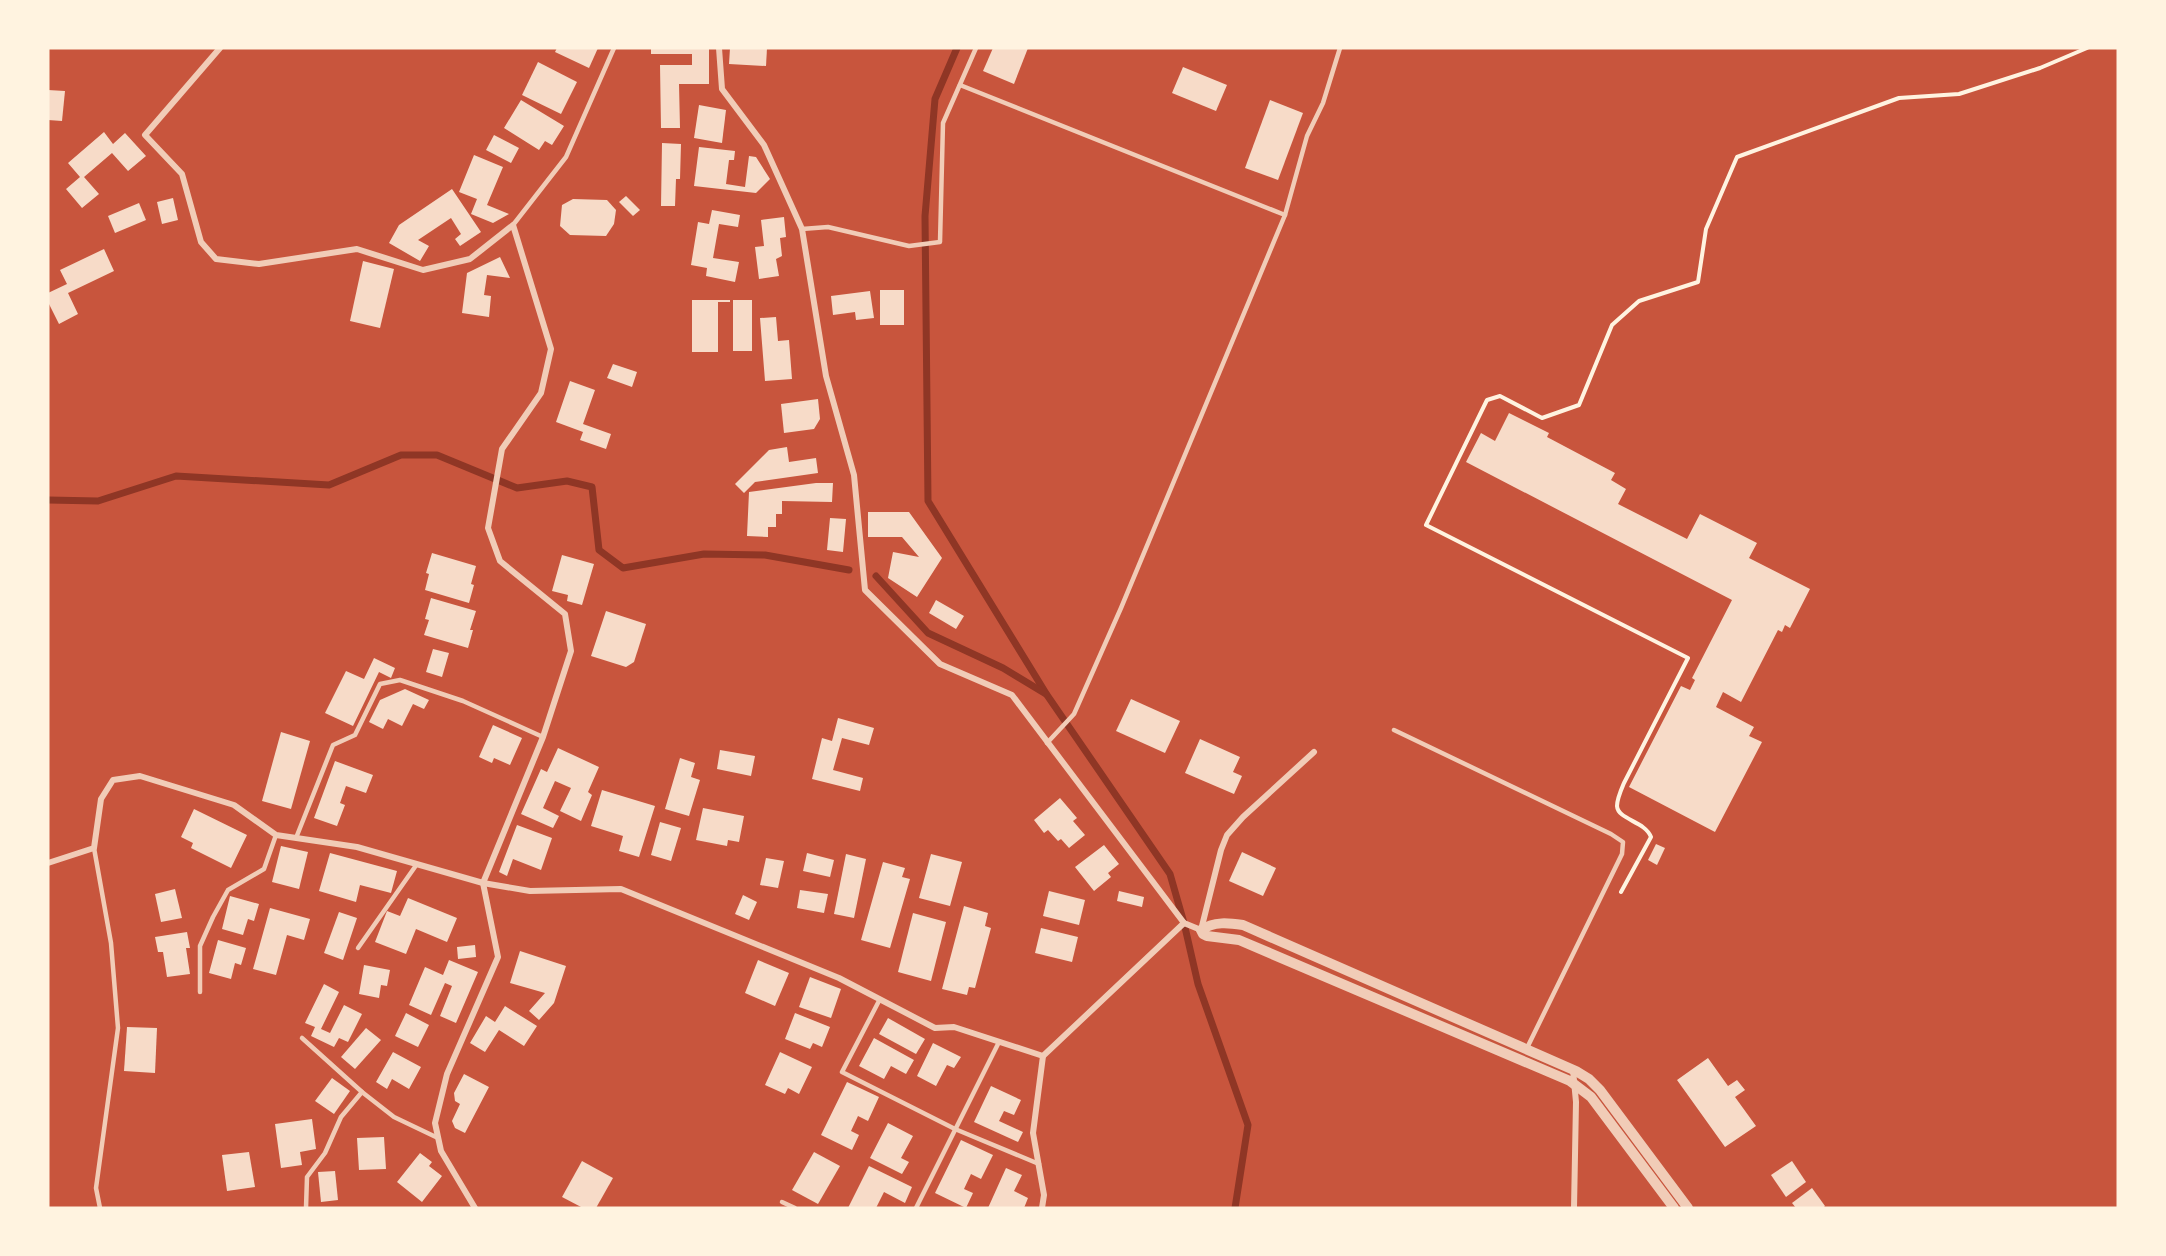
<svg xmlns="http://www.w3.org/2000/svg" width="2166" height="1256" viewBox="0 0 2166 1256" font-family="Montserrat,sans-serif">
<rect width="100%" height="100%" fill="#c8553d"/>
<g fill="none" stroke-linecap="round" stroke-linejoin="round">
<g stroke="#8f3625" stroke-width="7">
<polyline points="957,48 935,99 925,216 928,501 1047,695 1170,874 1184,923 1198,984 1248,1125 1235,1208"/>
<polyline points="48,500 98,501 176,476 329,485 401,455 437,455 517,488 567,481 592,487 599,550 623,568 704,554 765,555 849,570"/>
<polyline points="876,576 928,633 1003,668 1046,694"/>
</g>
</g>
<g fill="#f7dbc8">
<polygon points="557,48 598,48 589,68 555,52"/>
<polygon points="651,48 709,48 709,84 679,84 680,128 661,128 660,65 692,65 692,54 651,54"/>
<polygon points="730,48 767,48 766,66 729,64"/>
<polygon points="993,48 1028,48 1014,84 983,71"/>
<polygon points="538,62 577,82 561,114 522,95"/>
<polygon points="1183,67 1227,85 1216,111 1172,93"/>
<polygon points="48,90 65,91 62,121 48,120"/>
<polygon points="521,100 564,126 552,145 545,141 539,150 504,128"/>
<polygon points="1270,100 1303,113 1278,180 1245,168"/>
<polygon points="699,105 726,110 722,143 694,138"/>
<polygon points="104,132 113,144 125,133 146,156 128,171 112,153 84,177 99,194 82,208 66,189 80,177 68,163"/>
<polygon points="494,135 519,148 511,163 486,150"/>
<polygon points="662,143 681,144 680,179 676,179 675,206 661,206"/>
<polygon points="699,147 735,151 734,160 729,160 726,184 745,187 749,156 756,157 770,179 756,193 694,186"/>
<polygon points="474,155 503,167 487,205 509,214 493,223 471,214 477,199 459,192"/>
<polygon points="452,189 481,232 460,246 455,239 461,234 451,218 418,240 429,246 420,261 389,243 399,225"/>
<polygon points="626,196 640,210 633,216 619,202"/>
<polygon points="173,198 178,220 162,224 157,202"/>
<polygon points="573,199 607,200 616,210 614,224 606,236 570,235 560,226 562,205"/>
<polygon points="139,203 146,220 115,233 108,216"/>
<polygon points="712,210 740,215 738,227 719,224 713,258 739,262 735,282 706,276 707,268 691,265 698,222 709,224"/>
<polygon points="784,217 786,237 780,238 782,256 776,259 779,276 759,279 755,247 764,246 761,220"/>
<polygon points="104,249 114,271 68,293 78,314 59,324 48,302 48,293 67,284 60,270"/>
<polygon points="500,257 510,278 487,275 484,295 491,296 489,317 462,313 467,273"/>
<polygon points="363,261 394,269 380,328 350,321"/>
<rect x="880" y="290" width="24" height="35"/>
<polygon points="870,291 874,318 856,320 855,312 833,315 831,296"/>
<polygon points="692,300 730,300 730,302 718,302 718,352 692,352"/>
<rect x="733" y="300" width="19" height="51"/>
<polygon points="776,317 778,341 789,340 792,379 765,381 760,318"/>
<polygon points="613,364 637,372 632,387 607,378"/>
<polygon points="570,381 595,390 583,424 611,434 606,449 580,440 583,432 556,422"/>
<polygon points="818,399 820,419 814,429 784,433 781,404"/>
<polygon points="1509,413 1549,433 1547,437 1615,473 1611,480 1626,489 1618,504 1687,539 1700,514 1757,543 1749,558 1810,589 1790,628 1785,625 1782,632 1778,630 1741,702 1723,692 1716,707 1754,727 1749,736 1762,742 1715,832 1629,787 1681,686 1690,690 1695,680 1692,678 1732,600 1466,462 1481,433 1495,441"/>
<polygon points="787,447 789,462 816,458 818,473 755,482 744,493 735,484 769,450"/>
<polygon points="816,483 833,483 832,502 782,501 782,514 776,514 776,527 768,527 768,537 747,536 749,492"/>
<polygon points="868,512 909,512 942,558 917,597 888,578 893,552 919,557 902,537 868,537"/>
<polygon points="830,518 846,519 843,552 827,550"/>
<polygon points="432,553 476,566 471,584 474,585 469,603 425,590 429,574 426,573"/>
<polygon points="562,555 594,564 582,605 567,601 568,595 552,591"/>
<polygon points="431,598 476,611 470,630 473,630 468,648 424,635 429,620 425,619"/>
<polygon points="936,600 964,616 956,629 929,613"/>
<polygon points="606,611 646,624 634,662 626,667 591,656"/>
<polygon points="433,649 449,653 442,677 426,672"/>
<polygon points="374,658 395,668 391,678 379,672 353,726 325,713 346,671 364,679"/>
<polygon points="405,689 429,700 424,709 413,704 402,726 388,719 383,729 369,722 380,700"/>
<polygon points="1131,699 1180,721 1165,753 1116,731"/>
<polygon points="838,718 874,728 869,745 842,738 833,770 863,778 860,791 812,779 822,738 832,741"/>
<polygon points="493,725 522,738 510,765 494,758 492,763 479,757"/>
<polygon points="281,732 310,741 291,809 262,801"/>
<polygon points="1200,739 1240,757 1233,772 1242,776 1234,794 1185,773"/>
<polygon points="558,748 599,767 588,792 592,795 581,821 560,811 571,788 555,781 543,808 559,816 553,828 521,814 541,769 547,772"/>
<polygon points="720,750 755,756 751,776 717,769"/>
<polygon points="680,758 695,763 691,777 700,780 689,816 665,809"/>
<polygon points="335,761 373,775 366,793 346,786 340,803 345,805 337,826 314,818"/>
<polygon points="602,790 655,806 639,857 619,851 623,836 591,826"/>
<polygon points="1060,798 1077,818 1073,821 1085,835 1069,848 1061,839 1058,841 1048,830 1044,833 1034,820"/>
<polygon points="703,808 744,816 739,842 728,840 727,846 696,840"/>
<polygon points="194,809 247,835 231,868 191,848 193,843 181,837"/>
<polygon points="660,822 681,828 671,861 651,855"/>
<polygon points="517,825 552,838 541,870 513,859 507,876 499,872"/>
<polygon points="1656,844 1665,848 1657,865 1648,860"/>
<polygon points="1104,845 1119,864 1108,873 1111,877 1094,891 1075,867"/>
<polygon points="281,846 308,852 299,889 272,882"/>
<polygon points="1242,852 1276,868 1263,896 1229,881"/>
<polygon points="330,853 397,871 391,893 360,885 356,902 319,891"/>
<polygon points="807,853 834,860 830,877 803,871"/>
<polygon points="846,854 866,859 854,918 834,914"/>
<polygon points="931,854 962,862 950,906 919,898"/>
<polygon points="766,858 784,861 778,888 760,885"/>
<polygon points="883,862 905,868 902,877 910,879 890,948 861,940"/>
<polygon points="175,889 182,918 161,922 155,894"/>
<polygon points="800,890 828,894 824,913 797,908"/>
<polygon points="1049,891 1085,900 1079,925 1043,916"/>
<polygon points="1119,891 1144,897 1142,907 1117,901"/>
<polygon points="743,895 757,902 749,920 735,914"/>
<polygon points="230,896 259,904 254,921 248,919 243,935 222,929"/>
<polygon points="408,898 457,918 447,942 416,929 406,954 375,942 387,911 400,916"/>
<polygon points="964,906 988,913 985,926 991,928 975,988 969,987 967,995 942,989"/>
<polygon points="270,908 310,919 304,940 287,935 276,975 253,969"/>
<polygon points="339,912 357,918 343,960 324,953"/>
<polygon points="913,913 946,922 931,981 898,972"/>
<polygon points="1041,928 1078,937 1072,962 1035,953"/>
<polygon points="187,932 190,948 186,948 190,974 167,977 163,952 158,952 155,937"/>
<polygon points="218,940 246,948 241,965 235,963 231,979 209,973"/>
<polygon points="475,945 476,957 458,959 457,947"/>
<polygon points="520,951 566,966 554,1003 539,1020 529,1011 545,993 510,983"/>
<polygon points="449,960 478,972 456,1023 440,1016 452,986 445,983 431,1015 409,1005 425,967 443,975"/>
<polygon points="758,960 789,973 775,1006 745,993"/>
<polygon points="364,965 390,970 387,986 381,985 379,998 359,994"/>
<polygon points="810,977 841,989 831,1018 799,1007"/>
<polygon points="324,984 339,992 321,1029 330,1033 344,1005 362,1014 348,1042 339,1038 334,1047 311,1036 315,1027 305,1023"/>
<polygon points="505,1006 537,1026 524,1046 499,1030 485,1052 470,1043 486,1016 495,1022"/>
<polygon points="406,1013 429,1025 418,1047 395,1036"/>
<polygon points="795,1013 830,1027 822,1047 813,1043 810,1049 785,1039"/>
<polygon points="888,1018 925,1039 916,1054 879,1034"/>
<polygon points="127,1027 157,1028 155,1073 124,1071"/>
<polygon points="366,1028 381,1040 355,1069 341,1057"/>
<polygon points="874,1038 914,1060 906,1074 891,1066 884,1079 859,1066"/>
<polygon points="933,1043 961,1057 954,1068 947,1065 936,1086 917,1076"/>
<polygon points="393,1052 421,1067 409,1089 392,1079 387,1089 376,1082"/>
<polygon points="780,1052 812,1067 799,1094 788,1088 785,1094 765,1085"/>
<polygon points="1708,1058 1728,1086 1737,1080 1745,1090 1735,1097 1756,1126 1725,1147 1677,1080"/>
<polygon points="464,1074 489,1087 465,1133 455,1128 452,1121 460,1104 455,1101 454,1093"/>
<polygon points="332,1078 350,1091 334,1114 315,1101"/>
<polygon points="847,1082 879,1097 868,1121 858,1116 851,1131 859,1135 852,1150 821,1135"/>
<polygon points="991,1086 1021,1100 1014,1115 1004,1111 999,1121 1023,1132 1018,1142 974,1122"/>
<polygon points="312,1119 316,1149 300,1152 302,1165 281,1168 275,1124"/>
<polygon points="888,1123 913,1136 901,1158 909,1162 902,1174 870,1158"/>
<polygon points="384,1137 386,1169 359,1170 357,1138"/>
<polygon points="961,1140 993,1155 981,1179 971,1174 964,1189 973,1193 966,1208 935,1193"/>
<polygon points="249,1152 255,1187 227,1191 222,1155"/>
<polygon points="814,1152 840,1166 818,1204 792,1190"/>
<polygon points="420,1153 432,1162 429,1166 442,1176 422,1202 397,1182"/>
<polygon points="582,1161 613,1178 596,1208 583,1208 562,1197"/>
<polygon points="1792,1161 1806,1182 1786,1197 1771,1175"/>
<polygon points="869,1166 912,1187 905,1203 884,1192 876,1208 848,1208"/>
<polygon points="1006,1168 1022,1175 1014,1191 1028,1198 1024,1208 988,1208"/>
<polygon points="335,1171 338,1200 321,1202 318,1172"/>
<polygon points="1812,1188 1825,1206 1823,1208 1796,1208 1792,1203"/>
</g>
<g fill="none" stroke-linecap="round" stroke-linejoin="round">
<path stroke="#fff3e0" stroke-width="4" d="M1621,892L1651,837C1645,821 1618,820 1617,806C1617,799 1621,790 1624,783L1688,658L1426,525L1487,400L1500,396L1542,418L1579,405L1612,325L1639,301L1698,282L1706,229L1737,157L1899,98L1959,94L2040,68L2087,48"/>
<g stroke="#f1ccb7" stroke-width="4.5">
<polyline points="960,85 1285,215"/>
<polyline points="513,225 566,157 614,48"/>
<polyline points="802,229 828,227 909,246 940,242 943,123 976,48"/>
<polyline points="1394,730 1611,834 1623,842 1622,854 1527,1048"/>
<polyline points="1047,743 1074,714 1121,608 1285,215 1307,136 1323,103 1340,48"/>
<polyline points="296,838 333,745 355,735 380,684 400,680 463,701 543,737"/>
<polyline points="94,848 111,943 118,1028 96,1188 100,1208"/>
<polyline points="358,948 417,864"/>
<polyline points="200,992 200,946 213,917 228,890 264,869 276,835"/>
<polyline points="880,999 842,1072 955,1129 1039,1164"/>
<polyline points="302,1038 362,1092 394,1117 438,1138"/>
<polyline points="782,1202 795,1208"/>
<polyline points="306,1208 307,1177 325,1153 341,1117 362,1092"/>
<polyline points="916,1208 999,1042"/>
</g>
<g stroke="#f1ccb7" stroke-width="6">
<polyline points="220,48 145,135 182,174 201,242 216,259 259,264 357,249 423,270 470,259 513,225 551,349 541,393 502,449 488,528 500,561 565,614 571,651 543,737 483,883 498,957 447,1074 435,1123 441,1151 475,1208"/>
<polyline points="719,48 722,89 764,145 802,229 826,376 854,475 865,590 940,664 1012,695 1184,923 1201,930 1221,850 1227,835 1243,817 1314,752"/>
<polyline points="48,863 94,848 101,799 113,780 140,776 234,805 276,835 357,847 483,883 530,891 621,889 839,978 935,1028 954,1027 1043,1056 1033,1133 1044,1195 1042,1208"/>
<polyline points="1043,1056 1184,923"/>
<polyline points="1573,1070 1576,1102 1574,1208"/>
</g>
<path stroke="#f1ccb7" stroke-width="10" d="M1674,1208L1591,1097L1570,1081L1239,940L1207,936L1203,934L1201,930C1214,921 1229,923 1243,925L1576,1071L1589,1079L1600,1090L1688,1208"/>
</g>
<rect width="2166" height="1256" fill="none" stroke="#fff3e0" stroke-width="99"/>
</svg>
